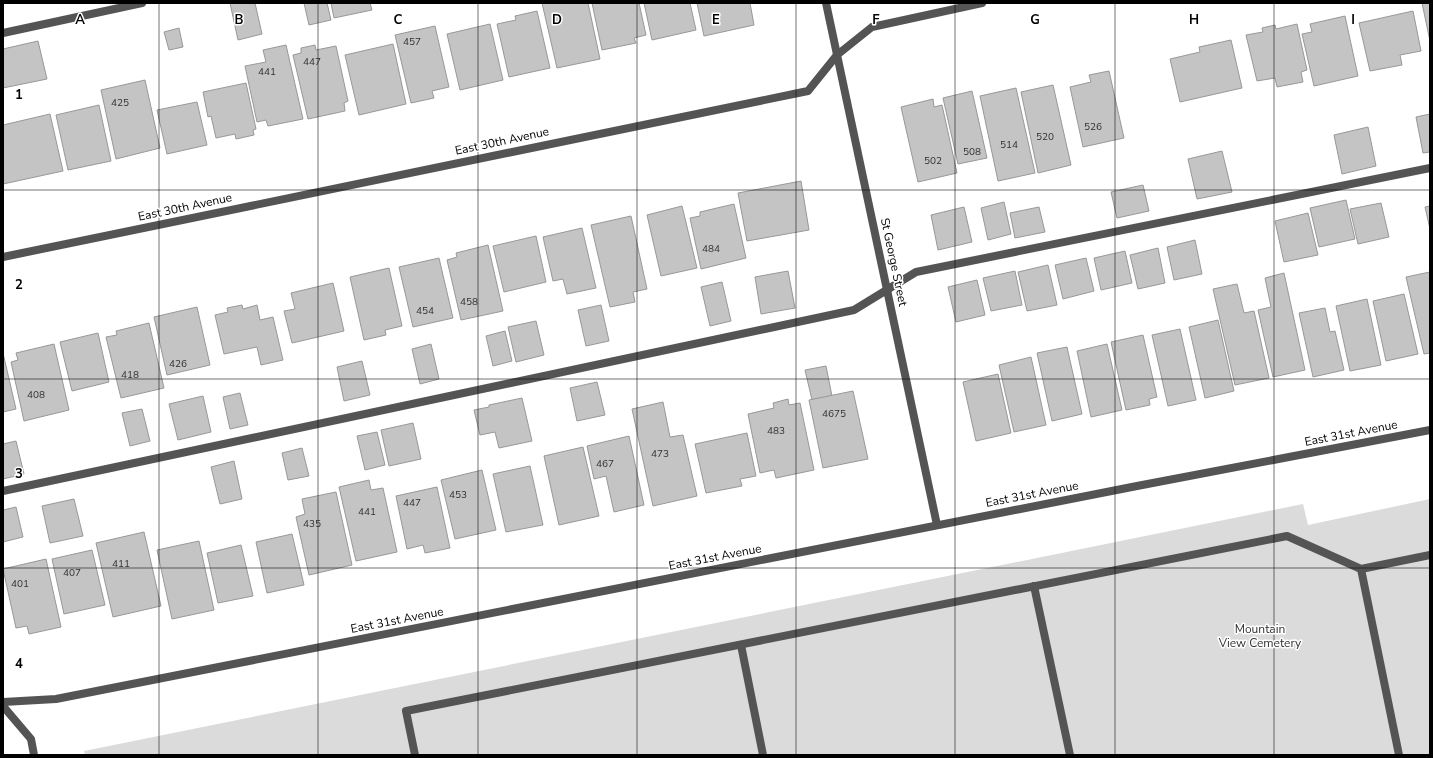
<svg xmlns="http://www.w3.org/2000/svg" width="1433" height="758" viewBox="0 0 1433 758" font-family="'Nunito Sans',sans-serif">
<rect width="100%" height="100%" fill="#fff"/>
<polygon fill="#dbdbdb" points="1430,499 1430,755 85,755 84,751 1303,504 1308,525"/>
<g fill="#c4c4c4" stroke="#989898">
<polygon points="230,3 255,3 262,34 238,40"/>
<polygon points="304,3 327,3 331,20 309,25"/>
<polygon points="331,3 370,3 372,10 334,18"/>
<polygon points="542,3 588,3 600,59 557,68"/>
<polygon points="592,3 639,3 646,35 634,38 636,43 602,50"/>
<polygon points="644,3 690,3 696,30 652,40"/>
<polygon points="697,3 750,3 754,25 704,36"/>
<polygon points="1422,3 1430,3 1430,41"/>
<polygon points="537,11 550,68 509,77 497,24 516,20 515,16"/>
<polygon points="1413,11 1421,51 1400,55 1402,65 1370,71 1359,23"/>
<polygon points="1345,16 1358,76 1314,86 1302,34 1312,32 1310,24"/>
<polygon points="490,24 503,80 460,90 447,34"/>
<polygon points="1297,24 1307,70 1301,72 1303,82 1277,87 1275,78 1257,81 1246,35 1263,32 1262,28 1275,25 1276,29"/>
<polygon points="435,26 449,87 432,91 434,98 411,103 395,35"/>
<polygon points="179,28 183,47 169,50 164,32"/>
<polygon points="1231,40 1242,88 1180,102 1170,59 1200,52 1199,47"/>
<polygon points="38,41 47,79 3,88 3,49"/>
<polygon points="393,44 406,104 359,115 345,55"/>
<polygon points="286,45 303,119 268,126 266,120 257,122 245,66 266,62 263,50"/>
<polygon points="315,45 316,50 336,46 348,101 344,103 345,111 308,119 293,55 301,53 301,48"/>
<polygon points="1109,71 1124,138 1083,147 1070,87 1091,82 1089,75"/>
<polygon points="145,80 160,148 116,159 101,90"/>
<polygon points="246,83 256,129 253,130 254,135 236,139 235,134 216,138 211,116 208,117 203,92"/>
<polygon points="1053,85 1071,165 1038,173 1021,92"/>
<polygon points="1016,88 1035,173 998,181 980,96"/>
<polygon points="972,91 987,158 958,164 943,98"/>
<polygon points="933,99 934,107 942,105 957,173 918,182 901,107"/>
<polygon points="197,102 207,145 167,154 157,110"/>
<polygon points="99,105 111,161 68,170 56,115"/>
<polygon points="50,114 63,171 3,184 3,125"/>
<polygon points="1430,114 1430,152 1423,153 1416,117"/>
<polygon points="1368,127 1376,166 1342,174 1334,135"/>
<polygon points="1222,151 1232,192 1197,199 1188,159"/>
<polygon points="801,181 809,230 747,241 738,193"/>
<polygon points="1143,185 1149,211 1117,218 1111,192"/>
<polygon points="1346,200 1355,239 1319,247 1310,208"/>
<polygon points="1004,202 1011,234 988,240 981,208"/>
<polygon points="1381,203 1389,237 1358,244 1350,209"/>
<polygon points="734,204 746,258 701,269 690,218 700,216 700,212"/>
<polygon points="682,206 697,268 661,276 647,215"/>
<polygon points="1430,206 1430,229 1425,207"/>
<polygon points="964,207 972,242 938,250 931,215"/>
<polygon points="1039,207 1045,232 1015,238 1010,213"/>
<polygon points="1308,213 1318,255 1284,262 1275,221"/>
<polygon points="631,216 647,289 633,292 635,302 610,307 591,225"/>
<polygon points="582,228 596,288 567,294 563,279 553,281 543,237"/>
<polygon points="536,236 546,282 504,292 493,246"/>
<polygon points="1195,240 1202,274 1174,280 1167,247"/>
<polygon points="488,245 503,311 461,320 447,260 457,257 456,253"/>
<polygon points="1158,248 1165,283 1138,289 1130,255"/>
<polygon points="1125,251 1132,283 1101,290 1094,258"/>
<polygon points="439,258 453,318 413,327 399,267"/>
<polygon points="1086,258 1094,291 1063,299 1055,265"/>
<polygon points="1048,265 1057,305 1027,311 1018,272"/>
<polygon points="389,268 402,326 385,330 386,335 364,340 350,277"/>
<polygon points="788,271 795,308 761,314 755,277"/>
<polygon points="1015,271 1022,305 991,311 983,278"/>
<polygon points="1430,272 1430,353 1424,354 1406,277"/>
<polygon points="1284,273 1305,370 1273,377 1258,310 1271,307 1265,278"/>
<polygon points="977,280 985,315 956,322 948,287"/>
<polygon points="722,282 731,321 710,326 701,287"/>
<polygon points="333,283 344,331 292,343 284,311 295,309 291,293"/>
<polygon points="1237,284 1244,313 1254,311 1269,378 1235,385 1213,289"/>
<polygon points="1404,294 1418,354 1386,361 1373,301"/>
<polygon points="1367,299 1381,365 1350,371 1336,306"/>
<polygon points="242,305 243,309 257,305 260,320 273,317 283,360 261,365 257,347 224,354 215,315 228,312 227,308"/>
<polygon points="601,305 609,341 586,346 578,310"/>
<polygon points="197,307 210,365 167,375 154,317"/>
<polygon points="1325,308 1330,332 1335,331 1344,370 1313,377 1299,313"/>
<polygon points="1218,320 1234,391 1205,398 1189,327"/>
<polygon points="536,321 544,355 516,362 508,327"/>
<polygon points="149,323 164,388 121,398 106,337 117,335 116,331"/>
<polygon points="1180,329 1196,400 1168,406 1152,335"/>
<polygon points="505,331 512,361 493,366 486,336"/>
<polygon points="98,333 109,382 72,391 60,342"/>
<polygon points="1143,335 1157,397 1149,399 1150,405 1126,410 1111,342"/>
<polygon points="54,344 69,410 24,421 11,362 18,360 16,353"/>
<polygon points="431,344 439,379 420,384 412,349"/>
<polygon points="1107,344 1122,410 1091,417 1077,351"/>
<polygon points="1067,347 1082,414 1052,421 1037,353"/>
<polygon points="3,353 16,409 3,412"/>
<polygon points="1031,357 1046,425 1014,432 999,365"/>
<polygon points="362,361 370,395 344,401 337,367"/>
<polygon points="826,366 832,396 812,400 805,370"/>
<polygon points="998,374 1011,433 976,441 963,382"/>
<polygon points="597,382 605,415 577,421 570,388"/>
<polygon points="853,391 868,459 823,468 809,400"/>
<polygon points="240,393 248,425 230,429 223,397"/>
<polygon points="203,396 211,432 178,440 169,404"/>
<polygon points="522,398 532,441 499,448 495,432 480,435 474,410 489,407 489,405"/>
<polygon points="788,399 789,405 800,403 814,470 776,478 774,470 760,473 748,414 774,408 773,403"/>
<polygon points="663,402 670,437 683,435 697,496 653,506 632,409"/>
<polygon points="142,409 150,441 130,446 122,413"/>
<polygon points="413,423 421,459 389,466 381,430"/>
<polygon points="377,432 385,465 365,470 357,436"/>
<polygon points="747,433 756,476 740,479 742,486 706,493 695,444"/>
<polygon points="629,436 644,505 614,512 606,476 594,479 587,446"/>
<polygon points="16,441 24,474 3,479 3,444"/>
<polygon points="583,447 599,516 559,525 544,456"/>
<polygon points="302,448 309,476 288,480 282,453"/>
<polygon points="234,461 242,499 220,504 211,467"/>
<polygon points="530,466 543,525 506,532 493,474"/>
<polygon points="482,470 496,530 455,539 441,480"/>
<polygon points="369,480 371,490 383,488 397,552 356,561 339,487"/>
<polygon points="437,487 450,548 425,553 423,545 407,549 396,496"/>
<polygon points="336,492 352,565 309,575 296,517 305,514 302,499"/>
<polygon points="74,499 83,536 50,543 42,506"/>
<polygon points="16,507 23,537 3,542 3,510"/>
<polygon points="144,532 161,606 113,617 96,543"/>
<polygon points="292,534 304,585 267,593 256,542"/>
<polygon points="199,541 214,610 172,619 157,550"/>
<polygon points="241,545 253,596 218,603 207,553"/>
<polygon points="92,550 105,605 64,614 52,559"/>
<polygon points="46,559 61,627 29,634 27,626 16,628 3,569"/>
</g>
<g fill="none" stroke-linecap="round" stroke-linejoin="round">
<g stroke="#545454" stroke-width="8">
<polyline points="3,33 142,3"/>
<polyline points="3,491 854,310 916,272 1430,168"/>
<polyline points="1361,569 1399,755"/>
<polyline points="1034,586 1070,755"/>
<polyline points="741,645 763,755"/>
<polyline points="415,755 406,711 1287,536 1361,569 1430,555"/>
</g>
<g stroke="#545454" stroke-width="8">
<polyline points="826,3 937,525"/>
<polyline points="3,257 808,91 837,55 872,27 982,3"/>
<polyline points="3,702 56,699 1137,486 1430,430"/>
<polyline points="3,706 31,739 34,755"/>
</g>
</g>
<path fill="none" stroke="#000" stroke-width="1" stroke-opacity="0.55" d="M159,3V755M318,3V755M478,3V755M637,3V755M796,3V755M955,3V755M1115,3V755M1274,3V755M3,190H1430M3,379H1430M3,568H1430"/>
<g text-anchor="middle" stroke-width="3" stroke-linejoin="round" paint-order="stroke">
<g font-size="10" fill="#313131">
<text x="412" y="45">457</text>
<text x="312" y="65">447</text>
<text x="267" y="75">441</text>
<text x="120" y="106">425</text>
<text x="1093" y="130">526</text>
<text x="1045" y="140">520</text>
<text x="1009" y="148">514</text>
<text x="972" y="155">508</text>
<text x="933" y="164">502</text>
<text x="711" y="252">484</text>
<text x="469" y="305">458</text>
<text x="425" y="314">454</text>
<text x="178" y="367">426</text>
<text x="130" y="378">418</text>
<text x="36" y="398">408</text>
<text x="834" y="417">4675</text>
<text x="776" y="434">483</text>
<text x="660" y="457">473</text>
<text x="605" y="467">467</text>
<text x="458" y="498">453</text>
<text x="412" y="506">447</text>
<text x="367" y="515">441</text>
<text x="312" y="527">435</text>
<text x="121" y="567">411</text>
<text x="72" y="576">407</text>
<text x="20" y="587">401</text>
</g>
<g font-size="12" fill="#000" stroke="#fff">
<text transform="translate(502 141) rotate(-12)" y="4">East 30th Avenue</text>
<text transform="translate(185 207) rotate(-12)" y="4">East 30th Avenue</text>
<text transform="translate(894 262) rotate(78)" y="4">St George Street</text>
<text transform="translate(1351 433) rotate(-11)" y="4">East 31st Avenue</text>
<text transform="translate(1032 494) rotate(-11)" y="4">East 31st Avenue</text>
<text transform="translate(715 557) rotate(-11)" y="4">East 31st Avenue</text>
<text transform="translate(397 620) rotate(-11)" y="4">East 31st Avenue</text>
</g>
<g font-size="12" fill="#323232" stroke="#fff">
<text x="1260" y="633">Mountain<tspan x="1260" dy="14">View Cemetery</tspan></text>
</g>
</g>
<g font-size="13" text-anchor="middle" font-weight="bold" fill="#000" stroke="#fff" stroke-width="3" stroke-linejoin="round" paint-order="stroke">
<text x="80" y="24">A</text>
<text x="239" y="24">B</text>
<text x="398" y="24">C</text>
<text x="557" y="24">D</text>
<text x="716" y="24">E</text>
<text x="876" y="24">F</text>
<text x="1035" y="24">G</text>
<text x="1194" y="24">H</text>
<text x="1353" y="24">I</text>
<text x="19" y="99">1</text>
<text x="19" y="289">2</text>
<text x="19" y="478">3</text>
<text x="19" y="668">4</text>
</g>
<rect width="1433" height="758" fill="none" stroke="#000000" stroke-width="8"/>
</svg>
